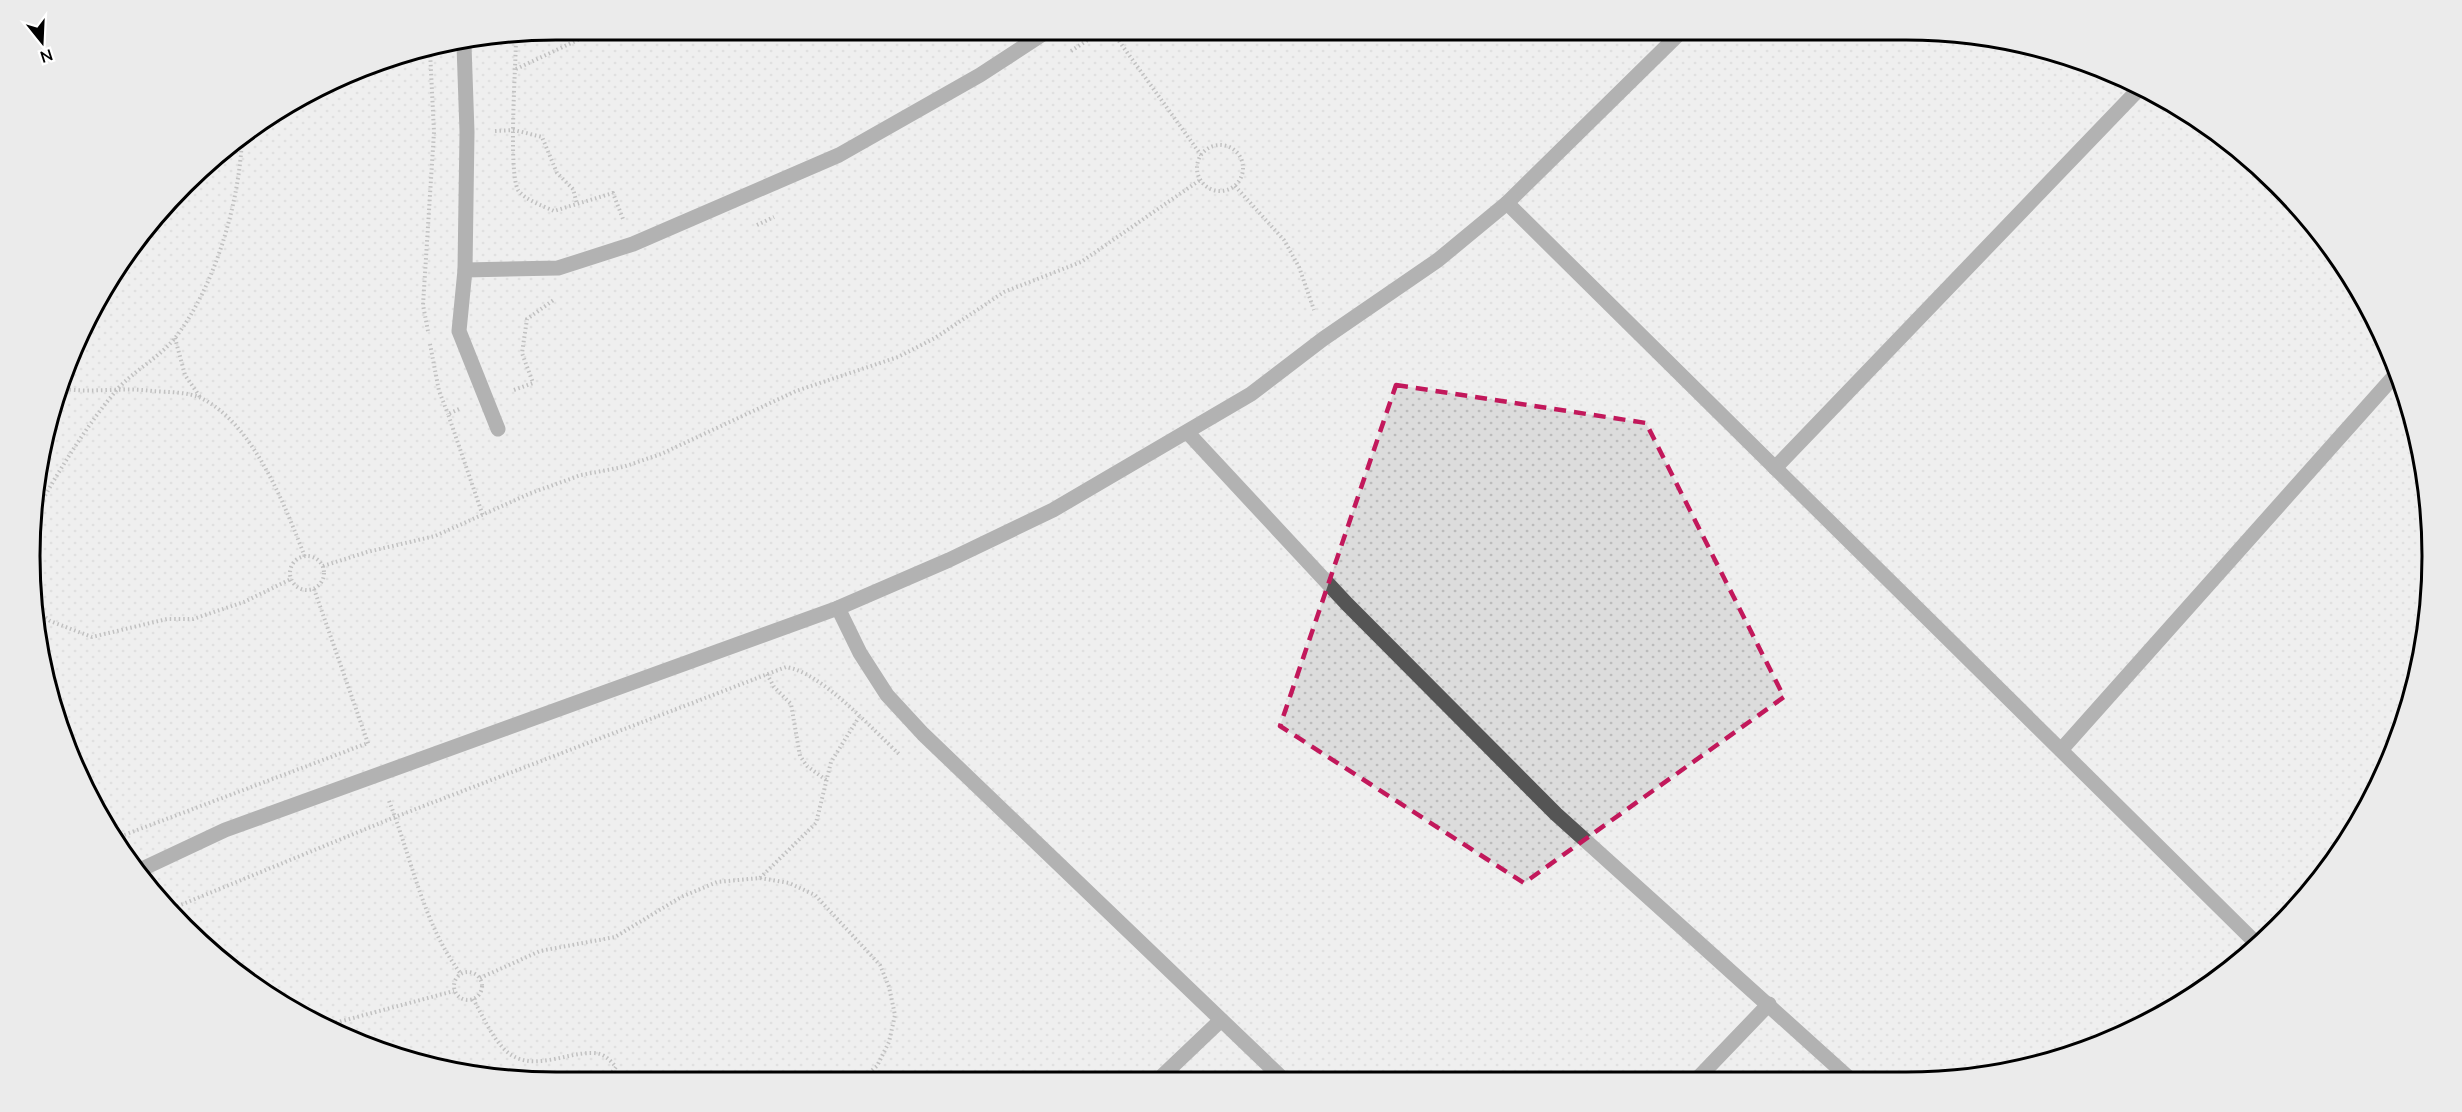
<svg xmlns="http://www.w3.org/2000/svg" width="2462" height="1112" viewBox="0 0 2462 1112" font-family="Mulish,sans-serif">
<defs>
<pattern id="grass-dots" width="8" height="8" patternUnits="userSpaceOnUse" patternTransform="scale(1.5)"><rect width="8" height="8" fill="#dcdcdc"/><path d="M2 2h.1M6 6h.1" fill="none" stroke="#bbb" stroke-width="1.8" stroke-linecap="round"/></pattern>
</defs>
<rect width="100%" height="100%" fill="#fff"/>
<polygon fill="url(#grass-dots)" points="556,30 1906,30 2008,40 2107,70 2198,118 2278,184 2343,263 2392,354 2422,453 2432,556 2422,658 2392,757 2324,876 2226,973 2108,1042 1975,1077 556,1082 453,1072 355,1042 209,952 100,819 40,658 30,556 40,454 100,293 209,160 293,101 387,58"/>
<g fill="none" stroke-linecap="round" stroke-linejoin="round">
<g stroke="#777" stroke-width="4" stroke-dasharray="1.5 3" stroke-linecap="butt">
<polyline points="1111,30 1201,155"/>
<path d="M516,37C516,64 508,171 518,190C525,200 543,206 554,211L613,193L623,219"/>
<polyline points="1071,51 1103,30"/>
<polyline points="516,69 599,30"/>
<polyline points="495,131 514,130 542,137 557,173 573,189 577,204"/>
<circle cx="1220" cy="168" r="23"/>
<polyline points="1235,186 1284,240 1299,267 1314,310"/>
<polyline points="757,225 774,217"/>
<polyline points="428,331 423,305 434,132 430,51"/>
<polyline points="175,338 185,375 200,397"/>
<polyline points="430,344 439,391 448,414"/>
<path d="M65,389C93,393 123,387 152,391C166,392 189,392 201,398C254,424 285,506 305,557"/>
<polyline points="514,390 533,383 522,353 527,319 555,299"/>
<polyline points="459,409 448,414 483,516"/>
<path d="M34,515C58,472 83,431 114,393C131,372 158,359 175,338C215,287 240,201 242,137"/>
<circle cx="307" cy="573" r="17"/>
<polyline points="323,566 367,552 435,536 531,493 581,475 623,467 661,454 796,391 898,357 935,338 1004,292 1081,262 1200,180"/>
<polyline points="314,589 369,746"/>
<polyline points="35,609 50,621 92,637 167,619 193,619 244,602 291,579"/>
<polyline points="767,674 774,687 791,704 800,756 807,766 826,780"/>
<path d="M389,801C412,859 423,924 461,974"/>
<polyline points="116,838 368,743"/>
<polyline points="760,878 816,823 831,762 859,717"/>
<path d="M173,908L395,817L786,667C821,672 872,729 899,754"/>
<circle cx="468" cy="986" r="14"/>
<polyline points="480,978 540,951 615,937 681,897 717,882 760,878 789,883 815,895 880,965 889,987 895,1015 889,1042 877,1066 860,1081"/>
<path d="M473,999C483,1016 491,1036 505,1050C530,1074 566,1052 593,1053C604,1053 610,1060 616,1067L606,1080L601,1082"/>
<polyline points="327,1025 454,991"/>
</g>
<g stroke="#555" stroke-width="15">
<polyline points="464,45 467,132 465,270 459,331 498,429"/>
<polyline points="1507,203 2256,943"/>
<polyline points="465,270 558,268 633,244 839,155 980,75 1049,30"/>
<polyline points="1188,433 1347,604 1556,814 1849,1078"/>
<polyline points="1775,468 2140,88"/>
<polyline points="838,608 860,653 887,695 923,734 1284,1080"/>
<polyline points="2061,750 2397,373"/>
<polyline points="142,869 225,830 838,608 949,560 1053,510 1251,394 1323,339 1438,260 1507,203 1683,30"/>
<polyline points="1698,1078 1769,1004"/>
<polyline points="1158,1080 1221,1020"/>
</g>
</g>
<path d="M0 0H2462V1112H0ZM1396,385L1646,423L1784,697L1524,883L1280,726Z" fill="#fff" fill-opacity=".55" fill-rule="evenodd"/>
<path fill="none" stroke="#c2185b" stroke-width="4.5" stroke-dasharray="12 8" stroke-linejoin="round" d="M1396,385L1646,423L1784,697L1524,883L1280,726Z"/>
<path d="M0 0H2462V1112H0ZM556 40H1906A516 516 0 0 1 2422 556V556A516 516 0 0 1 1906 1072H556A516 516 0 0 1 40 556V556A516 516 0 0 1 556 40Z" fill="#ebebeb" fill-rule="evenodd"/>
<path fill="none" stroke="#000" stroke-width="3" d="M556 40H1906A516 516 0 0 1 2422 556V556A516 516 0 0 1 1906 1072H556A516 516 0 0 1 40 556V556A516 516 0 0 1 556 40Z"/>
<g transform="translate(42 42) rotate(162)" stroke="#ffffff" stroke-width="4.5" paint-order="stroke">
<path d="M0-4.5L10 22L0 15L-10 22Z" fill="#000000"/>
<text y="-9" font-size="16" font-weight="bold" text-anchor="middle" fill="#000000">N</text>
</g>
</svg>
